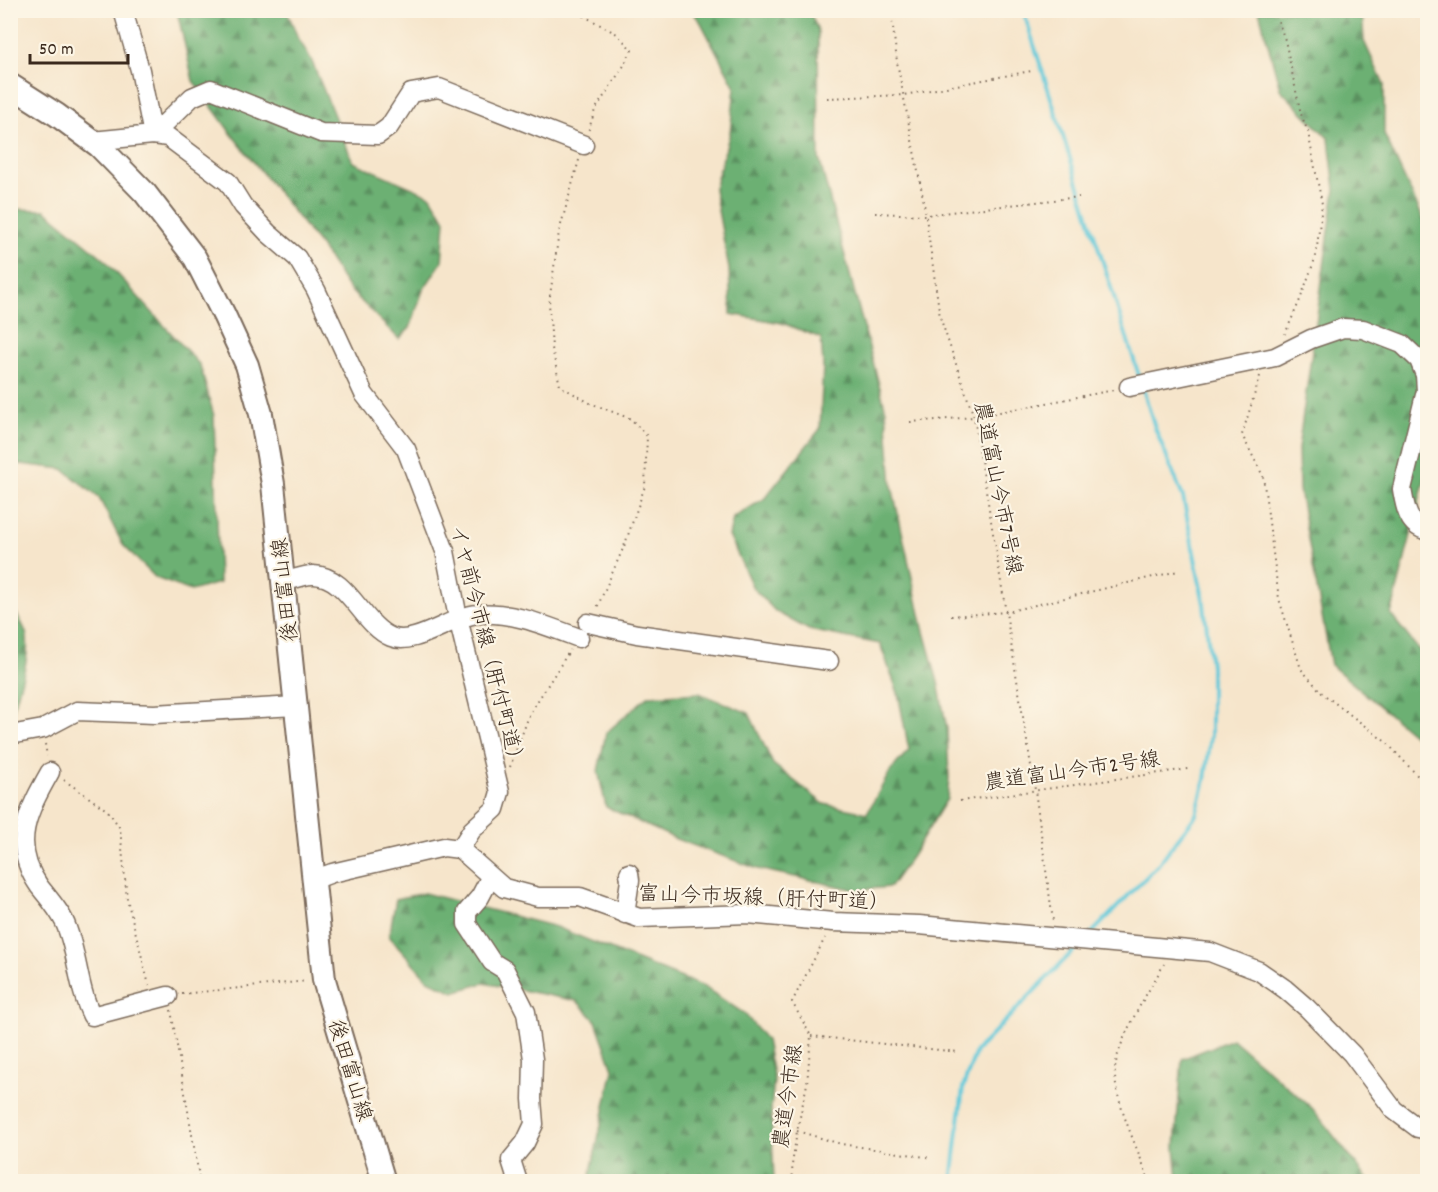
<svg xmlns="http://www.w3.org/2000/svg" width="1438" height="1192" viewBox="0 0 1438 1192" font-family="Dekko,'Klee One',sans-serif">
<defs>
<pattern id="forest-firs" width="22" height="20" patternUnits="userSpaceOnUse" patternTransform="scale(1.5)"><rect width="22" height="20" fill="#6cb073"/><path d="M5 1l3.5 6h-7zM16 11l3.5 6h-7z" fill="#5a8f5e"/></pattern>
</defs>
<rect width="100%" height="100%" fill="#fcf5e5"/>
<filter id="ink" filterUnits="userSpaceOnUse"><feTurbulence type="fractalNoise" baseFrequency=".0167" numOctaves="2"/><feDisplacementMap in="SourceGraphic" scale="12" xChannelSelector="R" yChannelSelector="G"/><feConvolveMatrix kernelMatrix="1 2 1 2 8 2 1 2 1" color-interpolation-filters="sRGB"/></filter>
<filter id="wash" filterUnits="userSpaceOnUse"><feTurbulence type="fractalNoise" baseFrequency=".008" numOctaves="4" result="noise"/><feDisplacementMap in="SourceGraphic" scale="24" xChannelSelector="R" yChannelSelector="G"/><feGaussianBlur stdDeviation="1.35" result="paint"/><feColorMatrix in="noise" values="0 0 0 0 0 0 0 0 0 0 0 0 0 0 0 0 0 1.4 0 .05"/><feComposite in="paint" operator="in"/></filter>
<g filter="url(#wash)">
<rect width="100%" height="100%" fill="#f6e5cb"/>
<g fill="url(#forest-firs)" stroke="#546d48" stroke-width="1.5">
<polygon points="177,11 287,11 298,38 311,59 353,162 431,196 445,220 442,262 423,290 410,328 399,339 349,289 319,244 233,136 193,81"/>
<polygon points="691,11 809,11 818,30 819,158 886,411 892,486 923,628 938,682 947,729 949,778 947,799 912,856 890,887 856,890 758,869 676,839 606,807 598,771 606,733 648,696 699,693 749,713 773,764 824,804 867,813 891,770 909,750 898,693 880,644 809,630 776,612 753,588 729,536 733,518 764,499 820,429 823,365 821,338 782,323 731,314 729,269 714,189 730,133 735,87 700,21"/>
<polygon points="1259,11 1362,11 1364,41 1384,85 1384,134 1427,227 1427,470 1391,615 1427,660 1427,746 1331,665 1299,490 1298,449 1335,189 1329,139 1280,89"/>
<polygon points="11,209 45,210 103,258 200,365 214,416 219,583 191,591 156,578 123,545 99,498 63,469 20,464 11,472"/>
<path d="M11,603C15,613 26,627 27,637C30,666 16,693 11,720Z"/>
<polygon points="424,893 556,927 704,987 745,1014 766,1040 774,1080 771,1109 774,1181 589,1181 613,1069 596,1021 577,1001 484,983 454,992 428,980 389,936 396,899"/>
<polygon points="1232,1039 1312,1108 1369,1181 1178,1181 1175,1147 1182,1059"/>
</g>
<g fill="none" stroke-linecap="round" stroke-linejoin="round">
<g stroke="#5ec8d9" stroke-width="4">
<polyline points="1023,10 1140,379"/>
<polyline points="1089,936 1157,866 1196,815 1205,780 1211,735 1211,666 1204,604 1183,497 1155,428 1143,389"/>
<polyline points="952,1182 963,1087 976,1051 1079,945"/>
</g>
</g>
</g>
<g filter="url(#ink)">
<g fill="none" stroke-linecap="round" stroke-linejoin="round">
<defs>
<g id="minor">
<polyline points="123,10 140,70 153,135"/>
<polyline points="153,135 192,97 211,89 321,133 378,135 389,127 411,93 439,88 584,145"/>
<polyline points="92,141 153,135 168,137 228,182 243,206 268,233 297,258 316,290 364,394 406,449 445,551 458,618 500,792 495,809 472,830 460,849"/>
<path d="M1129,387L1275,357L1311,339L1343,328L1363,329L1402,344L1419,360L1425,375L1426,391L1402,489C1405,506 1407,526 1428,531"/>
<path d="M283,582C292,580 305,574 314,575C348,576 362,625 391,637C415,647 451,616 478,614C512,611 547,626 579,638"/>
<polyline points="588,623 637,634 829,661"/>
<polyline points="10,735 43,729 77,711 154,714 296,706"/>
<path d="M50,772C28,811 10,844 39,886C49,899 62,913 67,928C78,957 78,988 92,1016L168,996"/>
<polyline points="490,878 480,897 467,912 467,924 492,962 505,970 526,1012 533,1059 532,1099 534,1124 525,1143 511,1160 518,1182"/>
<polyline points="313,880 332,873 444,847 460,849 504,888 538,897 580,897 639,918 748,914 833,922 919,925 1210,952 1259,971 1285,989 1307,1008 1352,1054 1394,1110 1418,1128 1428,1130"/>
<polyline points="625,914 630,880 629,873"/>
</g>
<polyline id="major" points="10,85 57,115 99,146 145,193 195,258 224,315 247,365 261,414 273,484 324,980 384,1182"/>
</defs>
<use href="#minor" stroke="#7c6b5b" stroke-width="21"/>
<use href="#major" stroke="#7c6b5b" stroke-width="26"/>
<g stroke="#7c6b5b" stroke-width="2" stroke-dasharray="1.5 4.5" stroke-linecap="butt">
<polyline points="573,10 617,34 632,50 623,67 595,110 588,132"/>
<polyline points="891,10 897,62 924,203 940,317 974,417 1035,790 1053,921"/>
<polyline points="1274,10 1285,40 1301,114 1308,132 1322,204 1316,256 1300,300 1285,334"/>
<polyline points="827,98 904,95 1031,71"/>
<polyline points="579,160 559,232 549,303 552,348 560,386 590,403 631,419 647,436 645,486 625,544 596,610"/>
<polyline points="875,213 925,215 1079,197"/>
<polyline points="1260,376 1242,435 1263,476 1279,599 1301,669 1322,693 1387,743 1428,787"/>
<polyline points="910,422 974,417 1114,390"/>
<polyline points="951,616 1006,612 1178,571"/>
<polyline points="45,744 47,756"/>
<polyline points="510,767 530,713 570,650"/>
<polyline points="64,780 108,811 120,828 127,899 149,985"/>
<polyline points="960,801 1188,769"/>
<polyline points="182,994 307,981"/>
<polyline points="171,1010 200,1182"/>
<polyline points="811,1036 958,1052"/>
<polyline points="797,1131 841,1144 932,1158"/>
<polyline points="793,1182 792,1165 797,1131 807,1084 811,1036 792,1002 825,938"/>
<path d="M1148,1182L1147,1175C1137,1147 1113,1098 1115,1069C1118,1038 1149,991 1164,964"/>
</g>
<use href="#minor" stroke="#fff" stroke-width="18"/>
<use href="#major" stroke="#fff" stroke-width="22"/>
</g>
</g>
<g text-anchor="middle" stroke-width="4.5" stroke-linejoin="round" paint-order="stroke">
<g font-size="21" fill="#3b2a1e" stroke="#fcf5e5">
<text transform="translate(999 488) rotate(79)" y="7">農道富山今市7号線</text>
<text transform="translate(284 590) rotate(-96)" y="7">後田富山線</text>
<text transform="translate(488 647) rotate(76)" y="7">イヤ前今市線（肝付町道）</text>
<text transform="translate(1072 770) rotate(-8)" y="7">農道富山今市2号線</text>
<text transform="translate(764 897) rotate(2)" y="7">富山今市坂線（肝付町道）</text>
<text transform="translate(351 1070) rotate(73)" y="7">後田富山線</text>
<text transform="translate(787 1096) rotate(-82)" y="7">農道今市線</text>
</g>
</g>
<rect width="1438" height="1192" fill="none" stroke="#fcf5e5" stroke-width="36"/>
<path d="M30 54v9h98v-9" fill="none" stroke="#3b2a1e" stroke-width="3"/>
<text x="39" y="54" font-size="18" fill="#3b2a1e" stroke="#fcf5e5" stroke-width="4.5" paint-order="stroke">50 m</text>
</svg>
